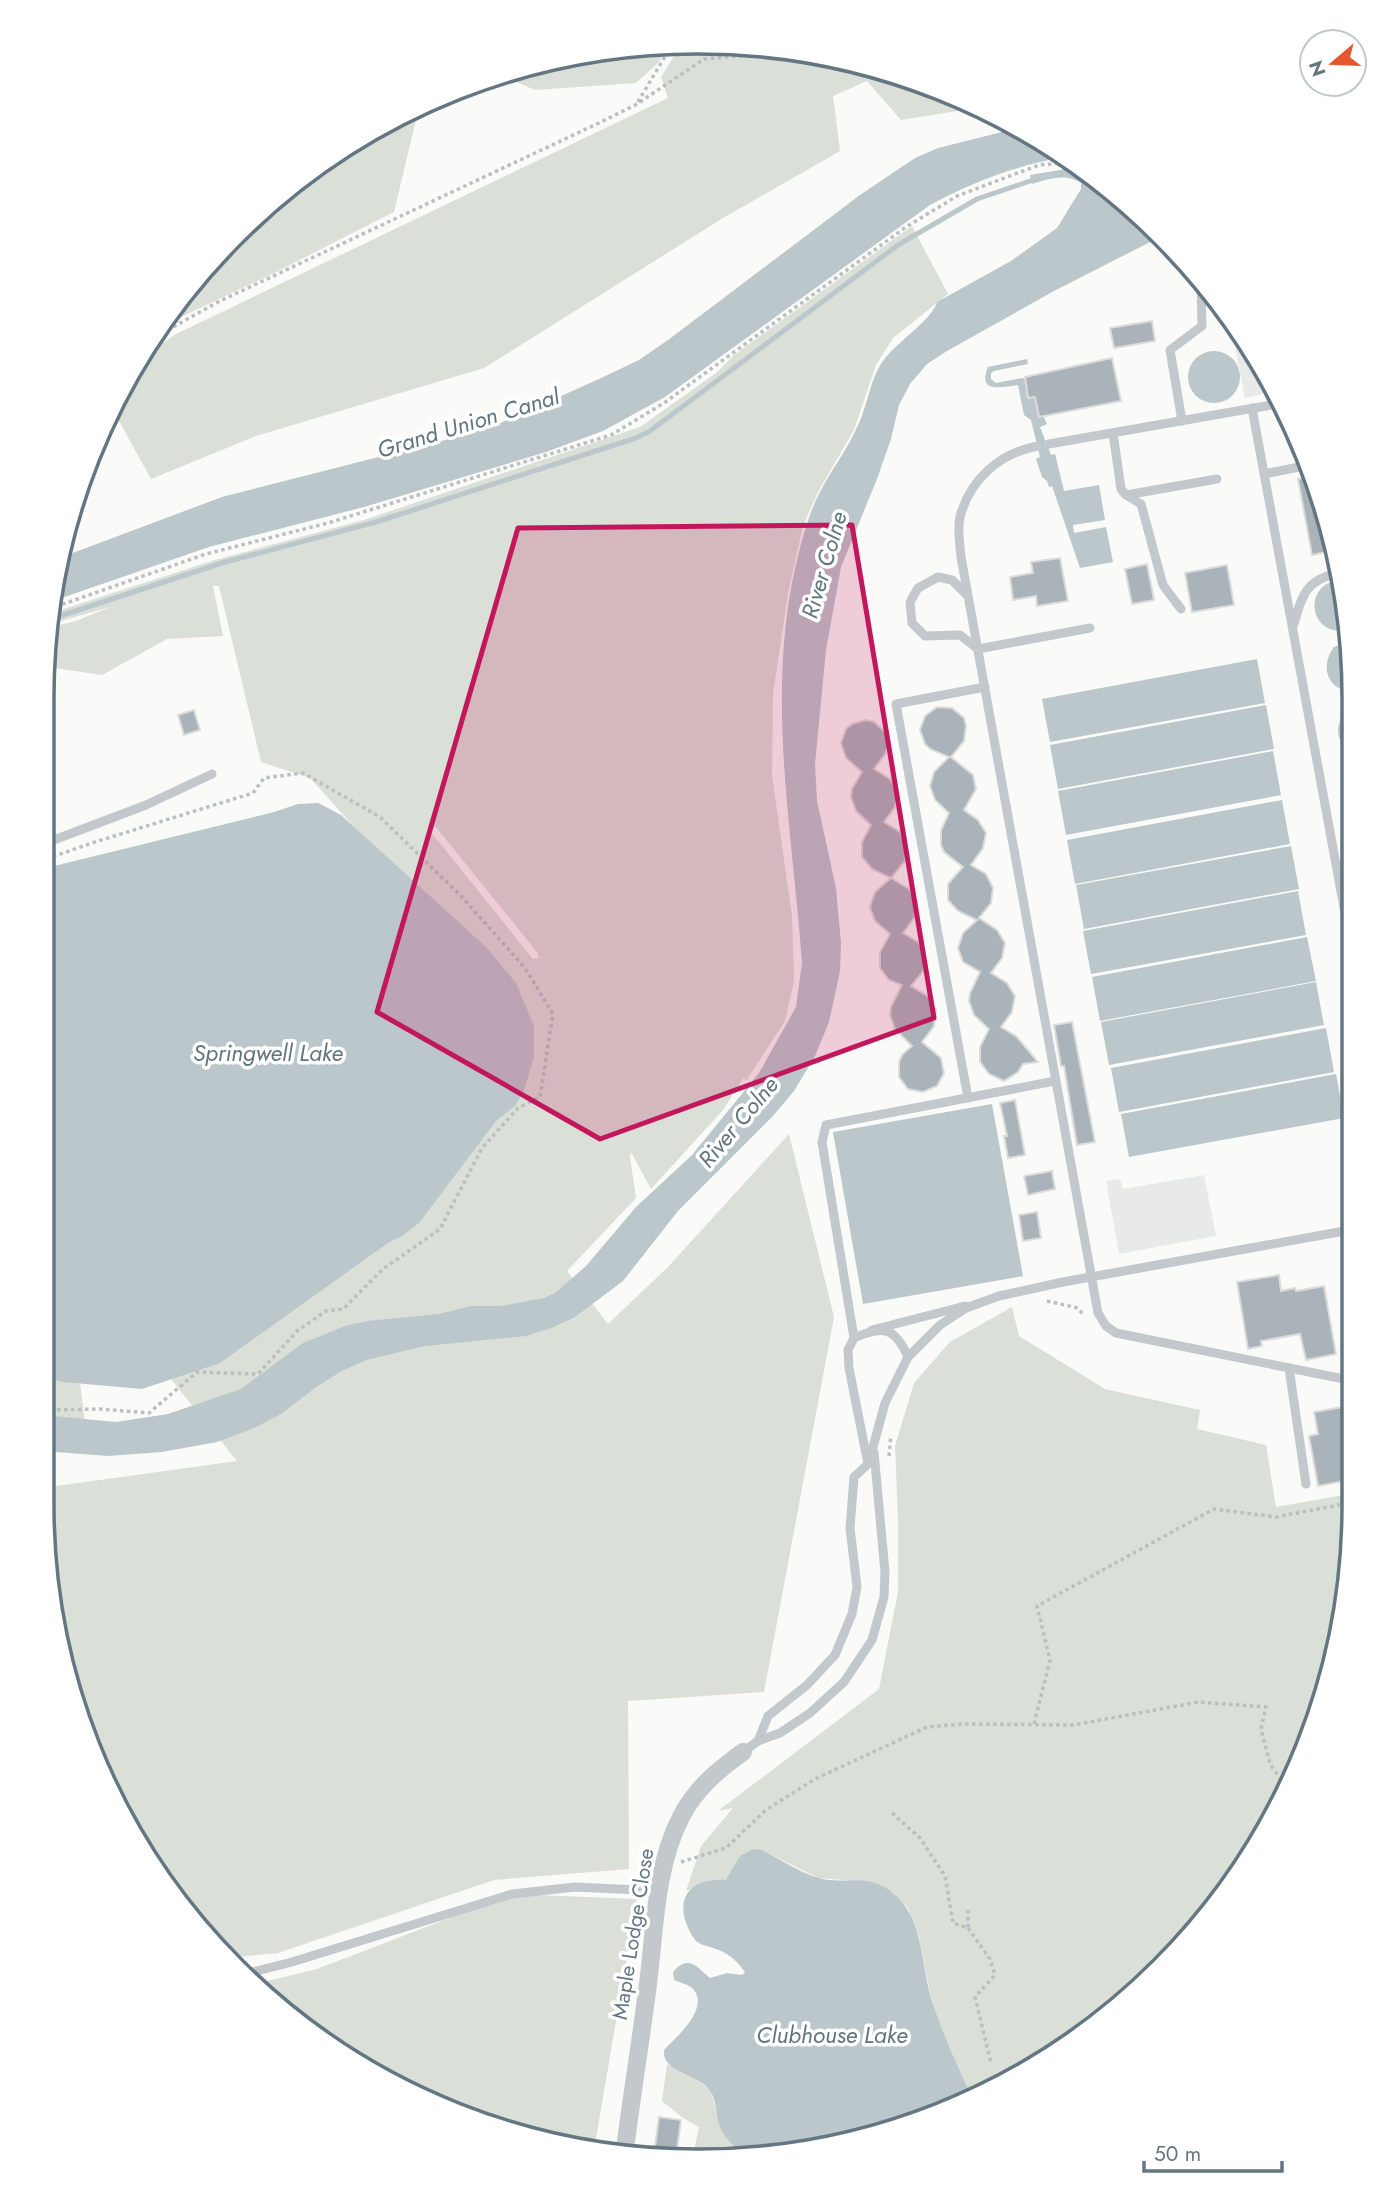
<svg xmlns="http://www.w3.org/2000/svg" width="1396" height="2203" viewBox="0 0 1396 2203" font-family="Jost,sans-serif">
<rect width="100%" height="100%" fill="#fafaf8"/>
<g fill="#e8e9e9">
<polygon points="1243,338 1256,359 1263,394 1245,398 1234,340"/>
<polygon points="1204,1175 1216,1236 1119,1254 1106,1181 1120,1179 1123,1189"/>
</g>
<g fill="#dadfd7" fill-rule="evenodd">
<polygon points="741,43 868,64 982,107 901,120 867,81 833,96 840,151 723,218 484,368 256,436 151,479 113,410 145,355 176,334 668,98 661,77 681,45"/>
<polygon points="665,46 659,62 636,83 535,90 498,74 613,48"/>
<polygon points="419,107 394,212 270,275 162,326 178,298 266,205 370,130"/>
<path d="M912,226L948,294L893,338L876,365L854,430L818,492L803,526L788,593L773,694L772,775L792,916L794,981L785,1021L746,1081L744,1077L723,1110L651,1189L631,1152L630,1157L636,1198L567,1271L608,1324L667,1268L789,1134L834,1317L764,1692L628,1701L629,1869L494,1880L278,1953L235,1957L153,1870L77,1715L42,1505V1488L237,1461L158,1363L521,1012L310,778L261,762L219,586H213L223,636L167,639L102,675L47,667V628L76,621L110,607L47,625L48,614L215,560L364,520L640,427L716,373L734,355ZM435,826L537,952L539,958L533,959L430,831Z"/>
<polygon points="1012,1307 1019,1336 1105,1389 1200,1410 1197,1429 1266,1445 1276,1507 1349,1494 1348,1590 1304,1756 1218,1905 1062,2051 970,2093 943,2036 931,1997 919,1936 908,1908 894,1893 856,1881 818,1878 762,1850 726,1880 712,1880 686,1891 701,1846 733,1808 718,1811 879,1689 898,1592 898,1520 895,1446 914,1383 950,1342"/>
<polygon points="43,1369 79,1375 85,1422 43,1419"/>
<polygon points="512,1894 637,1899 595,2144 487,2126 299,2026 259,1983 317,1969"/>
<polygon points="667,2064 694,2077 711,2091 720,2126 727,2139 742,2155 692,2160 699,2127 683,2118 662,2101"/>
</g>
<g fill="#bbc7cb">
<path d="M1018,128L1065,157C1017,165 972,182 930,205L665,397L603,431L546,452L364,507L209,547L50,602L62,557L222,497L457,437L496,425L599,379L639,360L668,340L860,195L915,158L938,148Z"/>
<path d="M1066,169L1086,171L1098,178L1158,238L1054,291L947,351L927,364L910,384L899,405L891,439L877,479L841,567L826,650L815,764L817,801L836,888L841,943L840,971L829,1022L815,1056L794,1091L773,1116L678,1211L623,1281L575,1317L551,1328L526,1336L425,1346L366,1360L340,1372L315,1388L281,1414L254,1428L217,1442L162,1452L108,1456L42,1451L43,1415L116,1422L168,1414L241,1389L303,1343L345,1326L367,1321L439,1314L471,1306H502L544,1298L555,1293L586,1266L636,1207L692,1155L759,1073L796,1007L802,963C793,836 768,710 792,583C798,555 804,528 815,502C828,474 847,451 859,423C867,405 871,379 881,364C895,342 931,322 937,302L1011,261L1057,228L1081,189V183C1066,173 1049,179 1032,184L1030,175Z"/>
<circle cx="1214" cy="377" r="26"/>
<path d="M1027,359L1028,364L994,371L991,373V379L996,383L1022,378L1029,380L1111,381L1027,397H1035L1047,424L1040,427L1051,455L1055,454L1064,491L1099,485L1105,520L1073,525L1074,533L1106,527L1113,562L1080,568L1052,486L1049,487L1047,481L1042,477L1036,459L1040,457L1031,420L1024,415L1018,385C1001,387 977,394 988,367Z"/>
<path d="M1340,580L1348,630C1309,638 1301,584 1340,580Z"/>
<path d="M1350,641L1352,692C1328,690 1319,667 1334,647Z"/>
<polygon points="1257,659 1265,703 1050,742 1042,699"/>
<polygon points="1266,705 1274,749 1058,789 1050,745"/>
<path d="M1352,707V754C1333,741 1334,719 1352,707Z"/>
<polygon points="1273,751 1281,795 1066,835 1058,791"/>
<polygon points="1282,800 1290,844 1075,884 1067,840"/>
<polygon points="318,803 341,815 487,948 516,983 534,1026 534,1057 524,1090 515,1106 496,1121 419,1223 402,1236 388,1243 220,1363 142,1389 63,1382 43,1377 46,868 274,812 298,804"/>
<polygon points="1291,846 1299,889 1084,929 1076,885"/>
<polygon points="1298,891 1306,935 1091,974 1083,931"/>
<polygon points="1307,937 1316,981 1100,1021 1092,977"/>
<polygon points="1316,982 1324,1025 1109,1065 1101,1022"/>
<polygon points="1326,1028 1334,1072 1119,1112 1111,1068"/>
<polygon points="1336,1074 1344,1118 1129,1157 1121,1114"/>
<polygon points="992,1104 1023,1276 863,1304 833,1132"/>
<polygon points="1298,1736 1309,1739 1304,1756 1296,1771 1290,1761"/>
<path d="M753,1849L762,1850C780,1859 800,1873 819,1878C838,1884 860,1876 878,1884C926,1905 919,1961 933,2004C943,2035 956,2063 970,2093L868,2139L742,2155C733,2145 723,2137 719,2124C715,2111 717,2097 707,2087C695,2074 661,2071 664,2050C676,2037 709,2010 694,1990C689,1984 681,1983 674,1980L673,1972C689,1954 696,1967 710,1978L727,1973L741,1975L745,1973C741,1964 727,1952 716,1949C709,1946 702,1946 696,1941C690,1934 686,1924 684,1916C679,1888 701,1878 726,1880L740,1856Z"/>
</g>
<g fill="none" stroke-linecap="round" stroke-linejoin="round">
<polyline stroke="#bbc7cb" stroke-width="5" points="48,620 222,563 376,522 636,438 650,431 898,245 977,199 1036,179"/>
</g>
<g fill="#aab3b9" stroke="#dcdcda" stroke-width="2">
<polygon points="1152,321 1155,341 1114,348 1110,328"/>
<polygon points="1112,358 1121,401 1039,417 1035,397 1028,398 1025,377"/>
<polygon points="1312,476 1332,528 1335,550 1312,555 1298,479"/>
<polygon points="1060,558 1068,601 1037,606 1036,596 1013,600 1010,577 1033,573 1031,562"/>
<polygon points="1147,564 1154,600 1132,604 1125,569"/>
<polygon points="1227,565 1234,605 1192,612 1185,573"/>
<polygon points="937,707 952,708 964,718 966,726 964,741 951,757 973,775 976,789 964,810 978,820 986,833 983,848 971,865 986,874 993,888 991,903 979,918 997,930 1005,943 1002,958 991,973 1007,983 1015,996 1012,1012 1001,1027 1017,1037 1038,1062 1023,1064 1018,1072 1004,1081 989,1074 980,1062 980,1047 989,1029 974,1015 969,1001 970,993 980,972 963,962 958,948 963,933 977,920 958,911 948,900 948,884 963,867 944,852 941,845 941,830 949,813 935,800 930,786 934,772 949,757 930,749 925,744 920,730 925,716"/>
<polygon points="194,710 200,730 184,735 178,715"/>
<polygon points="866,720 874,722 885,732 888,747 885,754 874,769 890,779 897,792 895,807 884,822 900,832 907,846 905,861 891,878 909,889 917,903 914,918 903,933 918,942 922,948 925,963 923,971 911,986 929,997 936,1011 934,1026 922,1042 941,1058 944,1073 937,1086 923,1092 908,1089 899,1077 899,1062 902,1055 912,1046 895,1029 890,1015 891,1007 902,985 889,980 880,968 880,952 890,934 875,921 870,907 875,892 891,878 872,869 862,857 862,842 871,825 856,811 851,797 852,789 862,772 846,758 841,743 846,729 852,724"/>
<polygon points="1072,1022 1095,1142 1077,1145 1064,1066 1061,1066 1054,1025"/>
<polygon points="1015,1100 1025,1155 1008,1158 1004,1136 1007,1136 1000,1103"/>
<polygon points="1052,1171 1055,1189 1028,1195 1024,1176"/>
<polygon points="1037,1212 1041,1238 1023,1241 1019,1215"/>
<polygon points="1279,1275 1281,1291 1295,1288 1296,1291 1324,1286 1336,1354 1306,1360 1300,1334 1261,1341 1262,1346 1248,1349 1237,1282"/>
<polygon points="1343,1407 1347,1428 1349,1428 1349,1480 1318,1486 1309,1436 1318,1434 1314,1412"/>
<polygon points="659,2117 681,2120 676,2157 654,2154"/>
</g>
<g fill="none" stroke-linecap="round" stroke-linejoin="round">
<g stroke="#bbbfc2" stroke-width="3.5" stroke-dasharray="3.5 3.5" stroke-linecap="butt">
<polyline points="638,102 671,46"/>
<polyline points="155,337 218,302 601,122 637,104 704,59 793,52"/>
<polyline points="49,609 206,554 328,523 611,435 664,403 906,227 957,196 1039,165 1073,162"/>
<polyline points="1047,1301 1078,1308 1084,1316"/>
<polyline points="43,1410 100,1409 149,1413 197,1372 258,1374 297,1331 326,1311 343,1309 383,1269 440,1229 482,1148 518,1108 540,1097 553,1014 525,968 462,897 380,817 303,773 264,778 253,793 95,842 46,859"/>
<polyline points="889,1456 891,1435"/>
<polyline points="1034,1724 1050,1660 1037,1606 1214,1509 1276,1517 1349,1503"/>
<polyline points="892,1813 920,1838 945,1876 953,1923 968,1928 968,1908"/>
<polyline points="681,1862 726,1848 766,1810 815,1779 927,1727 963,1724 1073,1725 1199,1702 1266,1707 1261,1729 1270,1764 1286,1787"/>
<polyline points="968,1928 990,1959 995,1975 975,1997 991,2063"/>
</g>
<g stroke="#c3c8cc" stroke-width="9">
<polyline points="1252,408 1351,946"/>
<polyline points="1182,421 1170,350 1202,326 1201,286 1205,285"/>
<polyline points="1113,433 1121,489 1126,495 1217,479"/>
<polyline points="1049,444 1283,403"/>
<path d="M1038,446C1000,453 970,479 960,517C957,529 960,545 961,557L1098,1313L1106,1326L1116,1333L1349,1380"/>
<polyline points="1264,474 1304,466 1307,462"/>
<polyline points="1126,495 1141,504 1163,585 1181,609"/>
<polyline points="967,595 952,580 938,577 918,588 910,602 912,623 925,636 960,635 978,649 1090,628"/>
<path d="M1294,624C1302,594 1307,579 1339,573"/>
<polyline points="46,843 146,805 212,774"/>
<polyline points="968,1098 896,704 985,687"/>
<polyline points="872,1330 965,1306"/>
<path d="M854,1338C883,1325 895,1327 908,1357"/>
<polyline points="1289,1368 1306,1484"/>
<polyline points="869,1462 885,1403 908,1357 940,1325 966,1308 999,1296 1063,1282 1350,1230"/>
<polyline points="758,1741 768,1716 807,1685 835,1655 852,1614 857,1587 850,1528 854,1477 868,1464 849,1368 848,1350 854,1338 822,1142 826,1125 1055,1081"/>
<polyline points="743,1752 758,1741 780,1733 810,1713 844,1682 872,1640 884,1597 885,1572 874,1452"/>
<polyline points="249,1973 292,1962 512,1894 575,1887 660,1891"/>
</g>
<path stroke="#c3c8cc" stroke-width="18" d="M625,2149C632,2094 641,2039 648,1984C655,1930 655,1867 681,1817C695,1789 718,1770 743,1752"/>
</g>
<path fill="#c2185b" fill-opacity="0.2" stroke="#c2185b" stroke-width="5" stroke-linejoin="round" d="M852,525L934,1018L600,1139L377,1012L518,528Z"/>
<g text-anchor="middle" stroke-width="7" stroke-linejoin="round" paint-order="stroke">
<g font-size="21" fill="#657683" stroke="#fff">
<text transform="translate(633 1934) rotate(-81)" y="7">Maple Lodge Close</text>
</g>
<g font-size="23" font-style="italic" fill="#60757c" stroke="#fff">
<text transform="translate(468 423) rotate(-17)" y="8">Grand Union Canal</text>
<text transform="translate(824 565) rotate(-74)" y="8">River Colne</text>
<text x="268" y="1061">Springwell Lake</text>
<text transform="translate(738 1122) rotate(-50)" y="8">River Colne</text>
<text x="832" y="2043">Clubhouse Lake</text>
</g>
</g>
<path d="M0 0H1396V2203H0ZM698 54H698A644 644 0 0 1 1342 698V1505A644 644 0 0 1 698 2149H698A644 644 0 0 1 54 1505V698A644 644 0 0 1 698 54Z" fill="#fff" fill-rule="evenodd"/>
<path fill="none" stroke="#657683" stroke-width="3.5" d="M698 54H698A644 644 0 0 1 1342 698V1505A644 644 0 0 1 698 2149H698A644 644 0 0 1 54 1505V698A644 644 0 0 1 698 54Z"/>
<g transform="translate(1333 63) rotate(251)"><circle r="33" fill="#ffffff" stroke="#c1c8cd" stroke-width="2"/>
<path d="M0-5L12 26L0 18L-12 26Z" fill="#e4572e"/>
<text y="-10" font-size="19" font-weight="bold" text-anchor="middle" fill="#657683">N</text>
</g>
<path d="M1144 2161v10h138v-10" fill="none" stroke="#657683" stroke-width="3.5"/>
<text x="1154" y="2161" font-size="21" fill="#657683" stroke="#ffffff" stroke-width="5" paint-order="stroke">50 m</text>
</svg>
